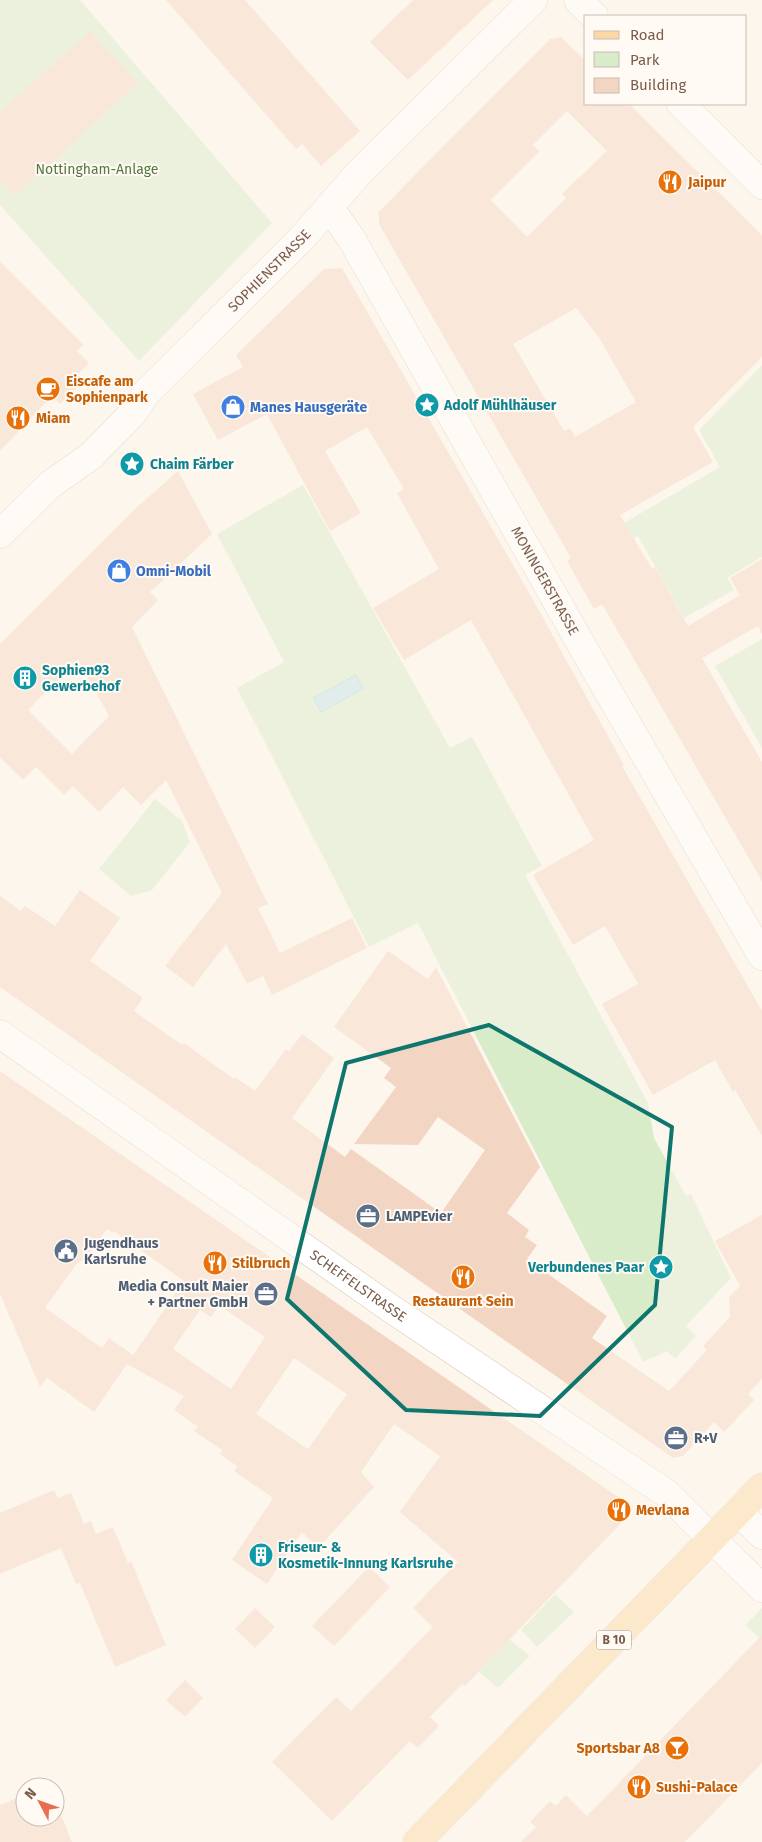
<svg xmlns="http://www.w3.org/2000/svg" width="762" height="1842" viewBox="0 0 762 1842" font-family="'Fira Sans',sans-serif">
<rect width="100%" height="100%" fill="#fdf6ec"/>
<g fill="#d8ecc9">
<polygon points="0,0 80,0 272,223 139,361 0,205"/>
<polygon points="762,365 762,557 727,578 734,590 684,618 638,536 631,540 622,524 720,467 699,430"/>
<polygon points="303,485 450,748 472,737 542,866 525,875 648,1103 654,1138 686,1196 691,1194 731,1278 686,1326 696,1336 675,1359 667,1351 643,1362 418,923 369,947 237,688 284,662 217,534"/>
<polygon points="762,639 762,748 715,666"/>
<polygon points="155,799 182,821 190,842 152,890 131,896 99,869"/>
<polygon points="555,1594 574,1612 537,1647 521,1630"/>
<polygon points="762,1608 762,1641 745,1625"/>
<polygon points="509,1639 530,1656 498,1688 479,1672"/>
</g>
<polygon fill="#bfe3e8" stroke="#a5d3da" points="356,675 363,689 321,712 313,698"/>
<g fill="#f3d5c3" fill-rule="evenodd">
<polygon points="166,0 245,0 360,131 321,166 302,144 296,149"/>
<polygon points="413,0 493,0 408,80 370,42"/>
<polygon points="90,31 138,83 15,196 0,180 0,112"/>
<path d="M561,37L586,61V104H629L762,235V357L693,427L713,462L620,515L652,569L655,567L688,626L740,595L730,578L762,559V634L758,626L702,658L762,762V881L602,604L594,609L567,561L571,558L379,224V212L406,184L550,39ZM567,111L607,151L562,194L566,198L527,237L491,200L540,151L533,145ZM576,308L598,336L636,402L575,437L570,428L564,431L513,344Z"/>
<polygon points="0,262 84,345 77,351 89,363 77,375 83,381 60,404 52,396 0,451"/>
<polygon points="342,268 532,598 624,765 622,766 762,1011 762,1136 735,1090 733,1092 715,1060 653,1095 602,1004 638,984 605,926 573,945 533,875 594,840 471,620 404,660 373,608 439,569 397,493 404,489 367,427 325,451 361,513 330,531 267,414 218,440 193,394 243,367 236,355 324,269"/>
<path d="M178,471L212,534L150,592L158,600L132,627L268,904L258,908L280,953L352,918L367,948L272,995L263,976L247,984L226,944L193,987L165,966L222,893L166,780L141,805L123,787L99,812L73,786L64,795L36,767L23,780L0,757V644L134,510ZM78,659L109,716L72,754L28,710Z"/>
<polygon points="80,890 120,918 90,961 143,998 134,1011 182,1045 184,1043 234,1079 235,1077 255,1091 286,1049 289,1051 302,1034 334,1058 292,1118 345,1157 351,1149 441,1213 485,1150 438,1117 418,1145 354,1144 396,1087 384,1078 391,1068 334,1027 388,951 428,979 436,967 540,1167 507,1213 529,1230 525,1237 537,1245 527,1259 607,1316 592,1338 669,1391 707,1350 703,1346 730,1317 729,1297 740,1286 715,1241 762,1215 762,1379 748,1394 754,1400 724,1432 714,1422 683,1456 673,1458 0,987 0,896 21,911 25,906 55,926"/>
<path d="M0,1071L621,1499L623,1521L465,1686L462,1684L430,1717L439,1726L418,1748L410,1741L332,1821L272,1762L336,1697L351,1711L433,1627L413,1608L458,1562L400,1512L440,1456L394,1424L361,1472L374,1487L318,1548L302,1532L267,1584L232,1560L273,1498L234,1471L237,1466L220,1454L222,1450L194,1431L198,1427L174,1410L184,1396L127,1364L184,1281L114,1231L113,1233L107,1229L85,1259L77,1263L45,1308L102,1348L109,1338L133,1355L94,1412L47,1378L40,1387L0,1294ZM219,1305L265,1337L231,1389L173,1349L200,1310L211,1317ZM294,1358L347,1394L308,1449L256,1414Z"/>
<polygon points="54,1490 58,1498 71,1493 84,1524 91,1521 96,1534 113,1527 128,1563 131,1561 166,1645 115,1667 80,1583 76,1584 61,1548 0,1574 0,1513"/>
<polygon points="369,1567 390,1587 334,1646 312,1626"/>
<polygon points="255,1608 275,1627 255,1648 235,1629"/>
<polygon points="762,1635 762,1763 685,1842 521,1842 536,1827 530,1822 550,1801 556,1806 566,1795 587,1816"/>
<polygon points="185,1680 203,1698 185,1717 166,1700"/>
<polygon points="25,1795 25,1817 55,1817 55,1800 72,1842 0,1842 0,1805"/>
</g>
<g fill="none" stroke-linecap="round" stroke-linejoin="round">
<defs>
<g id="minor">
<polyline points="578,0 594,16"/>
<polyline points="681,104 762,185"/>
<path id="s1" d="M329,207L351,238L594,667L762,956"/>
<path id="s2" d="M0,534L51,484L91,456L132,414L147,392L303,237L357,175L533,0"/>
<path id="s3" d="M0,1034L390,1308L666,1493L712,1539"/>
</g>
<g id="tertiary">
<polyline points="738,1512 762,1535"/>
<polyline points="712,1539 762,1588"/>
</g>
<polyline id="primary" points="417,1842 762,1487"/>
</defs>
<use href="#minor" stroke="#d1beb0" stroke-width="29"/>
<use href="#tertiary" stroke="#d1beb0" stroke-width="29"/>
<use href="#primary" stroke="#dad1cd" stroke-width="29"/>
<use href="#minor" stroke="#fff" stroke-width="28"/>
<use href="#tertiary" stroke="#fff" stroke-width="28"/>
<use href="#primary" stroke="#fbd9a5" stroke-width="28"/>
</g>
<path d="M0 0H762V1842H0ZM489,1025L672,1127L655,1305L540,1416L406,1410L287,1299L346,1063Z" fill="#fdf6ec" fill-opacity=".55" fill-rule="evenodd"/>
<path fill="none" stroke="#0f766e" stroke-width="4" stroke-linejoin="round" d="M489,1025L672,1127L655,1305L540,1416L406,1410L287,1299L346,1063Z"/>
<defs>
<symbol id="restaurant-disc" viewBox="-11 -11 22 22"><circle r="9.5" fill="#e8710a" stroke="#fffaf3"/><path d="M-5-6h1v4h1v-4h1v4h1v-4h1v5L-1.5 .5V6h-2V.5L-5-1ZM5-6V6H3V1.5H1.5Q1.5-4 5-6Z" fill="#fff"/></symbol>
<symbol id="cafe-disc" viewBox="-11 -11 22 22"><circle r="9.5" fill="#e8710a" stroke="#fffaf3"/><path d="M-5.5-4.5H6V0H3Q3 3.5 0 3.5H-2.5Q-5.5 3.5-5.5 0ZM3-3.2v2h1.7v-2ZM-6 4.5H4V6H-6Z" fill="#fff"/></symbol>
<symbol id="sight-disc" viewBox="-11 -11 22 22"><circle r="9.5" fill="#0f9aa8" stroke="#fffaf3"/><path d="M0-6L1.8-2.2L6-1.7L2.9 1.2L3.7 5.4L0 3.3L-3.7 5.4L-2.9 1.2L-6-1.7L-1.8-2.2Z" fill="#fff"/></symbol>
<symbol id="shop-disc" viewBox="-11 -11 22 22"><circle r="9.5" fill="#3f7fe0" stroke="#fffaf3"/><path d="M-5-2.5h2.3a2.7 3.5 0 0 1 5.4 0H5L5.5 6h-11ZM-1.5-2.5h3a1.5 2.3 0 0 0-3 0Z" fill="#fff"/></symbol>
<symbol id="building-disc" viewBox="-11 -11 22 22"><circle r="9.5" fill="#0f9aa8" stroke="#fffaf3"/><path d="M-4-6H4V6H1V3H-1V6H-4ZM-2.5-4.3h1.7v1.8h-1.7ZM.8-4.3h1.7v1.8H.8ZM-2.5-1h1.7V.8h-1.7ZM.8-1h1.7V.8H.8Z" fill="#fff"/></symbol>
<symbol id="office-disc" viewBox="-11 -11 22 22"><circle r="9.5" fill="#5c6f8a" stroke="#fffaf3"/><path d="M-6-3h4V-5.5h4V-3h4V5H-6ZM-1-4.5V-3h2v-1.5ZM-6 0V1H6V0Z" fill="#fff"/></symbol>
<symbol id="civic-disc" viewBox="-11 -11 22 22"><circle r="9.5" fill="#5c6f8a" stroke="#fffaf3"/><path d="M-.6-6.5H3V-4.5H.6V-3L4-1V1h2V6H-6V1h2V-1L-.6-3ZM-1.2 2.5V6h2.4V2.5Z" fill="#fff"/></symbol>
<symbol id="bar-disc" viewBox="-11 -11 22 22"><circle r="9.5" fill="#e8710a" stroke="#fffaf3"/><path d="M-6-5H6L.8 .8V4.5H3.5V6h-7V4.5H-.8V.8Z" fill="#fff"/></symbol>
</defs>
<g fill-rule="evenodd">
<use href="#restaurant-disc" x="656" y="168" width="28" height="28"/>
<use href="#cafe-disc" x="34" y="375" width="28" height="28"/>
<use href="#sight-disc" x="413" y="391" width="28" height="28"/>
<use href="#shop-disc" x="219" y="393" width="28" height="28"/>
<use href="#restaurant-disc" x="4" y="404" width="28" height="28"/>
<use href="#sight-disc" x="118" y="450" width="28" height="28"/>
<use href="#shop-disc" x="105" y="557" width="28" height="28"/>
<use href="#building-disc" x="11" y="664" width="28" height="28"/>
<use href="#office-disc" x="354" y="1202" width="28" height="28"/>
<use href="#civic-disc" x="52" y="1237" width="28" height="28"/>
<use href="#restaurant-disc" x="201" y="1249" width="28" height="28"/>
<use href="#sight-disc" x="647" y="1253" width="28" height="28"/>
<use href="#restaurant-disc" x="449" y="1263" width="28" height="28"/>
<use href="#office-disc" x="252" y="1280" width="28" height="28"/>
<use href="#office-disc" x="662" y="1424" width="28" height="28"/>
<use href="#restaurant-disc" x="605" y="1496" width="28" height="28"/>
<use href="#building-disc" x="247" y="1541" width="28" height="28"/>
<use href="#bar-disc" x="663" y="1734" width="28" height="28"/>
<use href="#restaurant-disc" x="625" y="1773" width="28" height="28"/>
</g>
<g text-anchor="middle" stroke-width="4" stroke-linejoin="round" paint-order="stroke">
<rect fill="#fffaf3" stroke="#a28b7f" stroke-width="1" x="596.5" y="1630.5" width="35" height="19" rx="4"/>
<g font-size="12" font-weight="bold" fill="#7a5c4d">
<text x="614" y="1644">B 10</text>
</g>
<g font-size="14" fill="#537a41" stroke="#fffaf3">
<text x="97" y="174">Nottingham-Anlage</text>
</g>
<g font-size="14" font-weight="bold" fill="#c56008" stroke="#fffaf3" text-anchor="start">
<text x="688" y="187">Jaipur</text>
<text x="66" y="386">Eiscafe am<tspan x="66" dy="16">Sophienpark</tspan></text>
<text x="36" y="423">Miam</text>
<text x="232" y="1268">Stilbruch</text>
<text x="463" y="1306" text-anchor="middle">Restaurant Sein</text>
<text x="636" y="1515">Mevlana</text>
<text x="660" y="1753" text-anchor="end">Sportsbar A8</text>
<text x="656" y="1792">Sushi-Palace</text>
</g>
<g font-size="14" fill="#7a5c4d" stroke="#fffaf3">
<text dy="5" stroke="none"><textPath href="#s2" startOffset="378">SOPHIENSTRASSE</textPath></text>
<text dy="5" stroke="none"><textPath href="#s1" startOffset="432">MONINGERSTRASSE</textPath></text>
<text dy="5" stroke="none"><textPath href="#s3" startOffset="438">SCHEFFELSTRASSE</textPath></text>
</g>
<g font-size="14" font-weight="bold" fill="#0d838f" stroke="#fffaf3" text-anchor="start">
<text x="444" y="410">Adolf Mühlhäuser</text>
<text x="150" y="469">Chaim Färber</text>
<text x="42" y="675">Sophien93<tspan x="42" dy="16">Gewerbehof</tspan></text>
<text x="644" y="1272" text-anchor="end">Verbundenes Paar</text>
<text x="278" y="1552">Friseur- &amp;<tspan x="278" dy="16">Kosmetik-Innung Karlsruhe</tspan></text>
</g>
<g font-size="14" font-weight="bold" fill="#366cbe" stroke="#fffaf3" text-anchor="start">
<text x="250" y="412">Manes Hausgeräte</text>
<text x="136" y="576">Omni-Mobil</text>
</g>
<g font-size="14" font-weight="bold" fill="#4e5e75" stroke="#fffaf3" text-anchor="start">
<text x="386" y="1221">LAMPEvier</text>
<text x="84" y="1248">Jugendhaus<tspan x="84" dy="16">Karlsruhe</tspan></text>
<text x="248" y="1291" text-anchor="end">Media Consult Maier<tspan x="248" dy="16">+ Partner GmbH</tspan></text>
<text x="694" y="1443">R+V</text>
</g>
</g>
<rect x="584" y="15" width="162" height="90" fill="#fffaf3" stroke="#cabbb1"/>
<rect x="594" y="31" width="25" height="8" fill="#fbd9a5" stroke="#cabbb1"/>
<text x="630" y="40" font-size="15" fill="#7a5c4d">Road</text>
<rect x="594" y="52" width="25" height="15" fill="#d8ecc9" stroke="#cabbb1"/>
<text x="630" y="65" font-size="15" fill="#7a5c4d">Park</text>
<rect x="594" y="78" width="25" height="15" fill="#f3d5c3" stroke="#cabbb1"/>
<text x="630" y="90" font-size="15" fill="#7a5c4d">Building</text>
<g transform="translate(40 1802) rotate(311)"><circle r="24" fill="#fffaf3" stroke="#cabbb1"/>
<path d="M0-4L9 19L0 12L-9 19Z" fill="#e76f51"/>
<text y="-8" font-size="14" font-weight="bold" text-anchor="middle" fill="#7a5c4d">N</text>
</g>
</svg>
